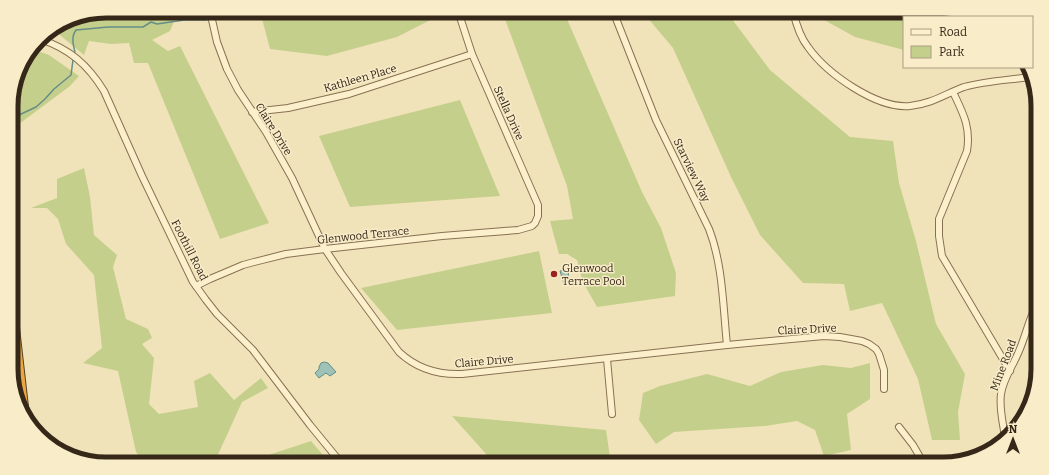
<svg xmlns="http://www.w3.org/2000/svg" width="1049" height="475" viewBox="0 0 1049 475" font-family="Bitter,serif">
<rect width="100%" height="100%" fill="#f1e3b9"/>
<g fill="#c5cf8c">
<polygon points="106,11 177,11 177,14 170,31 152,40 168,51 180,46 269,223 220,239 148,63 134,63 129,43 111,44 89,41 84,55 55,31 51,30 70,18"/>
<polygon points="260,11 448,11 397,37 327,56 270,49"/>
<polygon points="502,11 564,11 570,26 642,192 661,228 676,273 675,296 597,307 583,282 577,260 567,254 559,254 550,221 573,219 567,186"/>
<polygon points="645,11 726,11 770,70 850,137 893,141 899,183 916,241 936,324 965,374 958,412 960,440 932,440 918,379 882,303 850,311 844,284 803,283 760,235 731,177 673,48 646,16"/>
<polygon points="808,11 943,11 973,17 904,17 904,50 855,37"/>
<polygon points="32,49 49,55 79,76 70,86 11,130 11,99 21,64"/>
<polygon points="460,100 500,196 350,207 319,136"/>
<polygon points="84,168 90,197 94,235 117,255 113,267 126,319 148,329 152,338 142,344 154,358 149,404 159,414 198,407 194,381 210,373 234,400 261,378 268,388 242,402 216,459 222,464 145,464 136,452 118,371 83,363 102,348 94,275 66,244 58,219 47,208 31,208 57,198 57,179"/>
<polygon points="539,251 552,313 397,330 361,288"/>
<polygon points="870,363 870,399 847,414 851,450 824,456 815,430 797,421 765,426 674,432 656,444 639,420 643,393 660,386 707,374 750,386 781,372 823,365 851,368"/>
<polygon points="452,416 606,430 611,464 495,464"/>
<polygon points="311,441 323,455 302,461 300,464 241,464"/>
</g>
<g fill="#9ec1b8" stroke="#658e86">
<polygon points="568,269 569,282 564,284 560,271"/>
<polygon points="324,362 328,363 336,372 330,376 326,373 319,378 315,373 319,369 319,367 321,363"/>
</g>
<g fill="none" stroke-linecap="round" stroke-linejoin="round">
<g stroke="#658e86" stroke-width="1.5">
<path d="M75,52C73,44 71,37 76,30L108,27H143L151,22L157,24L184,20H207"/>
<polyline points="11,123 19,115 36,107 45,99 54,89 71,75 73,60"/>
</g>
<defs>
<g id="minor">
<path d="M210,11L217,42L227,69L238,90L266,132L292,178L325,249L341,273L399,352C416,368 438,375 462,374L727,345L824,336L840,337L862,341L869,344L876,349L879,354L884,370V389"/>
<path d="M613,11L656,120L709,229C723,265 723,307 727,345"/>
<path d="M793,11C796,24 800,37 808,47C827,74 877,109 910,106C931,104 945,94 964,87C985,81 1009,80 1030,77"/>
<path d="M40,39C70,49 88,65 104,91L142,176L193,282L206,300L217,314L253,350L310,425L342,464"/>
<path d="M953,92C963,113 971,127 967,151L939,219V236L942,256L1010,371"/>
<polyline points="252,112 288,108 349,94 472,54"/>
<polyline points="196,286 210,279 243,265 254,262 286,254 325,249 442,236 518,230 532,226 535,223 538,216 538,205 472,54 458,11"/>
<polyline points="607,359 612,414"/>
<polyline points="899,427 913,445 924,464"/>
<path d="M1005,437C1003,423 999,408 1001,394C1003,379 1013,366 1019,351C1026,335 1029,318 1038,302"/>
</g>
<polyline id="highway" points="12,306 24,411"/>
</defs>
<use href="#minor" stroke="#887152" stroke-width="8"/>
<use href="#highway" stroke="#553f28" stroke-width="11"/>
<use href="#minor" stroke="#fcf0cc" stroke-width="6"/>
<use href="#highway" stroke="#eba73f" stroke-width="9"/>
</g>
<circle fill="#9c221e" stroke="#f8ecc9" stroke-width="1.5" cx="554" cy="274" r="4"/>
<g text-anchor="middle" stroke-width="3" stroke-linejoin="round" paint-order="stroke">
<g font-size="11" fill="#362819" stroke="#f8ecc9">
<text transform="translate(360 78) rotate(-16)" y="4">Kathleen Place</text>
<text transform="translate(509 113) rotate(66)" y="4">Stella Drive</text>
<text transform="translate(274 129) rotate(58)" y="4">Claire Drive</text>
<text transform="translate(692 170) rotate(64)" y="4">Starview Way</text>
<text transform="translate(363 235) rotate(-6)" y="4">Glenwood Terrace</text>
<text transform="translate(190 250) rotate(63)" y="4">Foothill Road</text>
<text transform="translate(807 329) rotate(-3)" y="4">Claire Drive</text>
<text transform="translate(484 361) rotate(-5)" y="4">Claire Drive</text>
<text transform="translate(1003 365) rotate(-69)" y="4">Mine Road</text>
</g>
<g font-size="11" fill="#362819" stroke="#f8ecc9" text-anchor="start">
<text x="562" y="272">Glenwood<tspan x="562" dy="13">Terrace Pool</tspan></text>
</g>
</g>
<path d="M0 0H1049V475H0ZM106 18H943A88 88 0 0 1 1031 106V369A88 88 0 0 1 943 457H106A88 88 0 0 1 18 369V106A88 88 0 0 1 106 18Z" fill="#f8ecc9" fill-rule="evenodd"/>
<path fill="none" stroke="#362819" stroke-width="5" d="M106 18H943A88 88 0 0 1 1031 106V369A88 88 0 0 1 943 457H106A88 88 0 0 1 18 369V106A88 88 0 0 1 106 18Z"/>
<rect x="903" y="16" width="130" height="52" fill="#f8ecc9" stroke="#aa9e83"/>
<rect x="911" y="29" width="20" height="6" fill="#fcf0cc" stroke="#aa9e83"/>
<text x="939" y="36" font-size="12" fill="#362819">Road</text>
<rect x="911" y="46" width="20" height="12" fill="#c5cf8c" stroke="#aa9e83"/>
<text x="939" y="56" font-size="12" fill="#362819">Park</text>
<g transform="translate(1013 439)" stroke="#f8ecc9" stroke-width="3" paint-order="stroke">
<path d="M0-3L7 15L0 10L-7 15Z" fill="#362819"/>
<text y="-6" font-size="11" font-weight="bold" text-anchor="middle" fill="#362819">N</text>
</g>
</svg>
